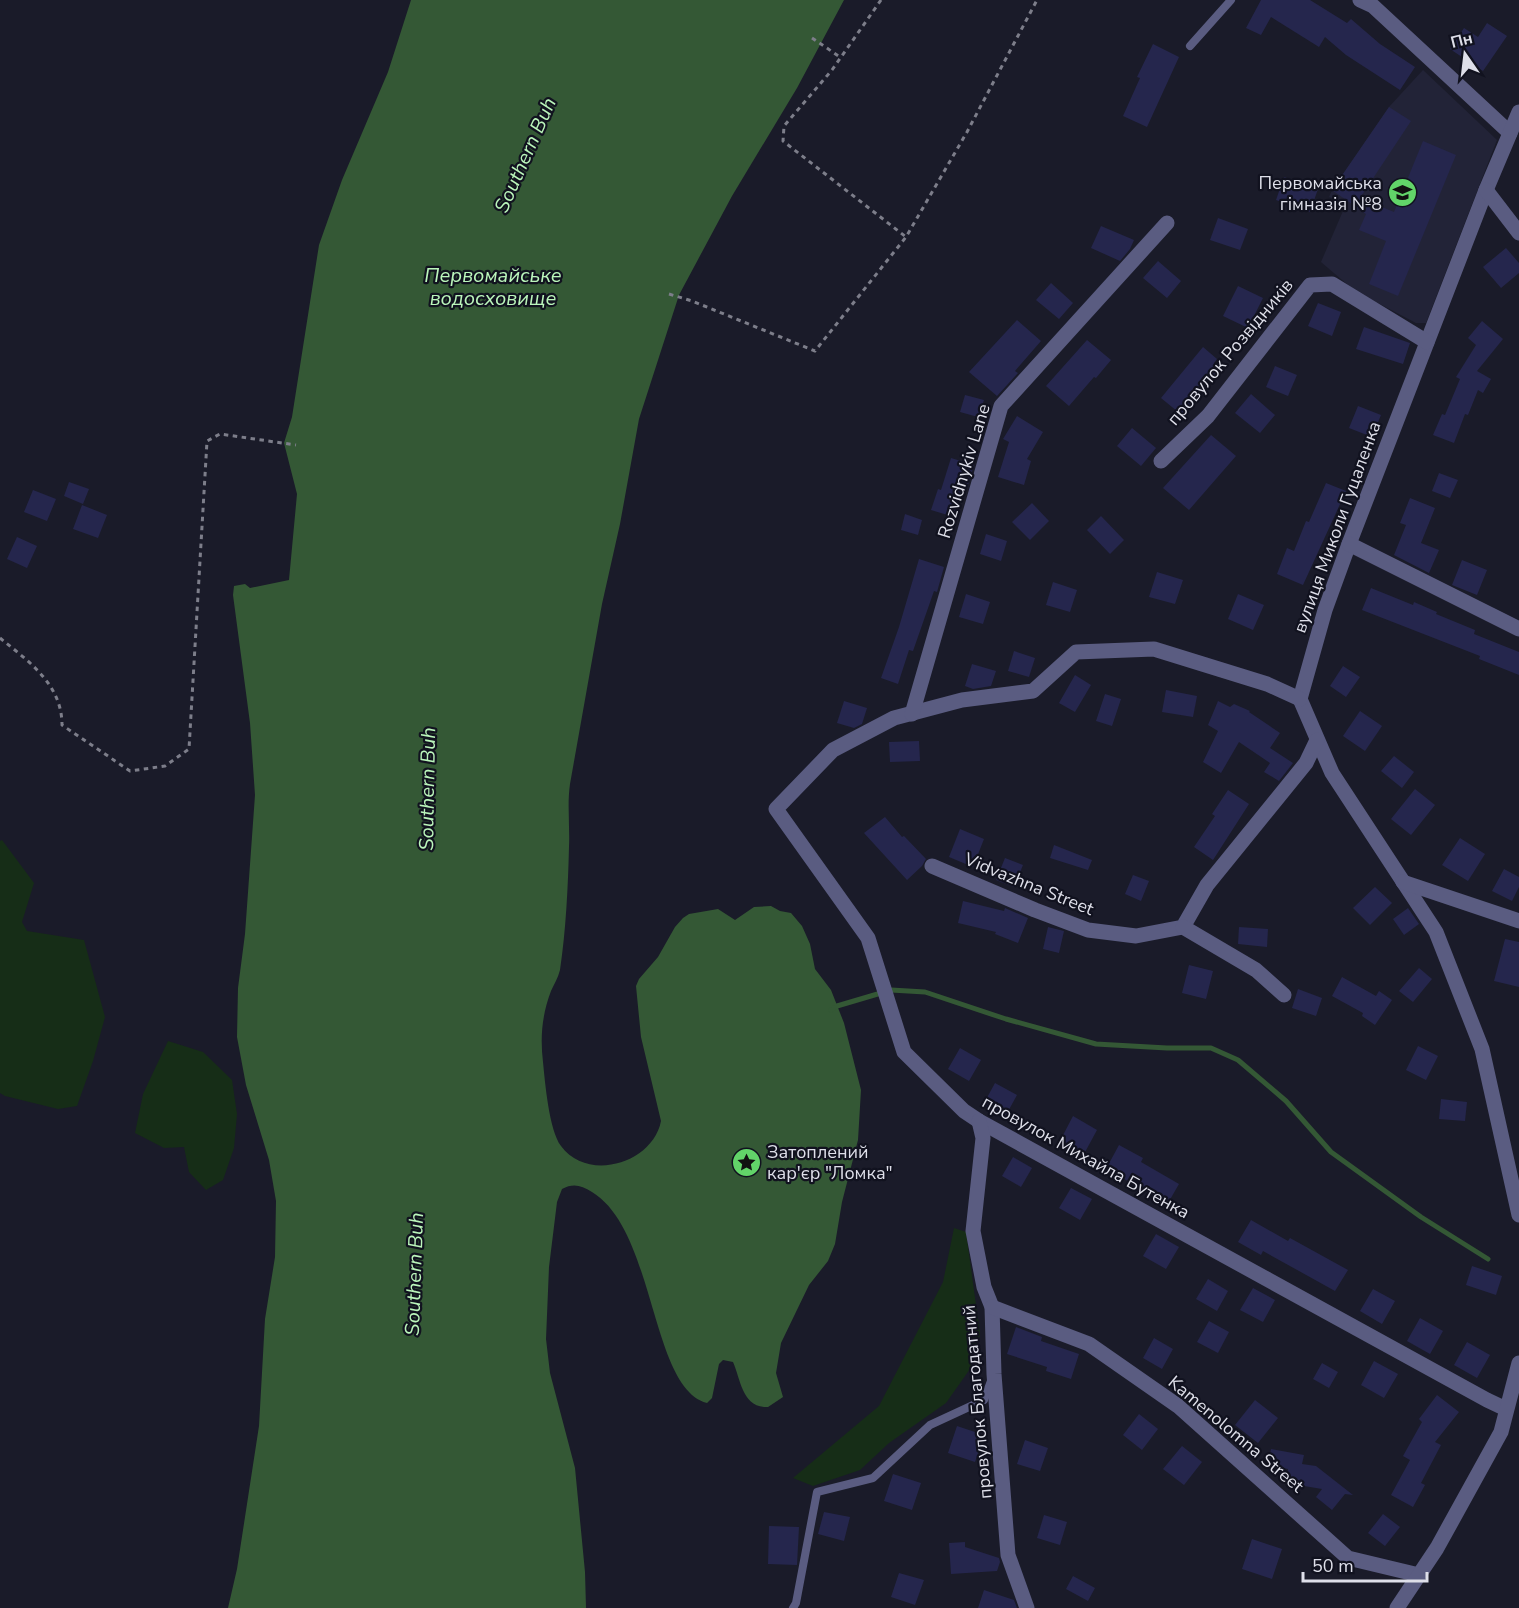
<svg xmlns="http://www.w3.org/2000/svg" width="1519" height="1608" viewBox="0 0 1519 1608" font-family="'Nunito Sans',sans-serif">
<rect width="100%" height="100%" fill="#1a1b29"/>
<polygon fill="#222337" points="1423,70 1497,140 1426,323 1416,323 1355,291 1321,262 1346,204 1329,197 1332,190 1389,107"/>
<g fill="#162d17">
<polygon points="2,840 34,883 22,922 27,931 84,940 105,1017 93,1061 77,1106 58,1109 5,1096 0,1093 0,841"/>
<polygon points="168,1041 203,1052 232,1080 237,1114 234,1148 223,1180 206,1190 189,1172 184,1147 164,1148 135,1133 143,1094"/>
<polygon points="954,1228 966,1232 980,1334 970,1369 946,1403 889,1443 860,1470 813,1486 793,1478 879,1406 943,1282"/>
</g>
<path fill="#345835" d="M411,0H844L797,88L732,196L679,295L639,419L620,524L602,604L570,784C567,805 570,826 569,847C568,887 566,930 560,970C558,978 554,984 551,991C542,1015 540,1037 543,1062C545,1082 549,1130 561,1146C588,1183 653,1163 661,1121L641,1037L636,986L639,979L658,957L675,927L683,918L689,914L718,909L735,920L754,907L771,906L780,911L791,913L802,926L810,944L815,969L831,990L844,1023L861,1090L858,1140L842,1202L835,1244L828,1261L809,1285L781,1343L776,1373L783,1397L768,1407C742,1408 741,1380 733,1362L723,1360L719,1364L712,1398L707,1403C650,1388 656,1231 592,1192C581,1185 573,1183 562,1189L557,1202L549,1267L546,1339L550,1373L575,1468L585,1572L586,1608H228L237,1569L259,1426L265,1319L275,1257L276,1201L269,1160L246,1085L237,1037L238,988L245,934L255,795L250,723L233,595L234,586L245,584L250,588L289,580L297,494L284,443L292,417L319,245L342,180L388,72Z"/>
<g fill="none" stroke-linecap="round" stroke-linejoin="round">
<g stroke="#345835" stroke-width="5">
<polyline points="891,990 925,992 1006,1019 1096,1044 1167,1048 1211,1048 1238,1060 1286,1101 1331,1152 1421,1217 1488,1259"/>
<polyline points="831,1010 837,1006 881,993"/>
</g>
</g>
<g fill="#25264d">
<polygon points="1261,0 1310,0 1347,23 1351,19 1380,44 1415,67 1400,90 1346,55 1325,37 1319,47 1271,17 1261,35 1246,28"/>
<polygon points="1487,23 1507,36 1483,71 1450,49 1464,28 1478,37"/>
<polygon points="1153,44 1179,57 1147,127 1123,116 1140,78 1137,77"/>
<polygon points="1389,107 1411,121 1360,198 1394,212 1423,141 1456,155 1398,296 1369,284 1386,241 1359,230 1366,214 1332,190"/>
<polygon points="1284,177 1318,189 1310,212 1276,200"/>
<polygon points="1218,218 1248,229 1240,250 1210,240"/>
<polygon points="1101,226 1134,240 1130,249 1120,261 1091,248"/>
<polygon points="1506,248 1519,263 1519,273 1501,288 1483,267"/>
<polygon points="1158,261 1181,281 1167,298 1143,278"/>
<polygon points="1051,283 1073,303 1059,319 1036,300"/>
<polygon points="1238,286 1263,298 1248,328 1223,316"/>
<polygon points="1318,303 1341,312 1332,336 1308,326"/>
<polygon points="1017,320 1041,341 1015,371 1018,373 997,396 969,372"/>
<polygon points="1482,321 1503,339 1477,371 1491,379 1483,393 1478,390 1468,415 1465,414 1454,443 1433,435 1442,414 1445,415 1460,379 1456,377 1476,345 1468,338"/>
<polygon points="1364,327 1410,343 1403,364 1356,349"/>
<polygon points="1087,340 1111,360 1096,378 1094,377 1069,406 1046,386"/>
<polygon points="1203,347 1217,359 1214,363 1222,370 1183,416 1161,398"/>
<polygon points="1275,366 1297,375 1288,396 1266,387"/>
<polygon points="1251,394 1275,415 1260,433 1235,413"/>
<polygon points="965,395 984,400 978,417 960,412"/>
<polygon points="1358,406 1381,415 1372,437 1349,428"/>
<polygon points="1017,416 1043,432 1027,459 1031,461 1024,485 998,477 1009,442 1003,439"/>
<polygon points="1132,428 1156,448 1141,466 1117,446"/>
<polygon points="1211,435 1236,456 1189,510 1163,488"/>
<polygon points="951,458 974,465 967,488 963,487 954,517 931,510 938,489 941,490"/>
<polygon points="1439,473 1458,480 1450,498 1432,491"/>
<polygon points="69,482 89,489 83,504 64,496"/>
<polygon points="1326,483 1346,491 1303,585 1277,574 1287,548 1294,551 1306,521 1309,522"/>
<polygon points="33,490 56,499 47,521 24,512"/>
<polygon points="1410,498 1435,508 1421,543 1439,550 1429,573 1394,555 1406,525 1400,523"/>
<polygon points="1032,503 1049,521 1030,540 1012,522"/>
<polygon points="82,505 107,515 98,538 73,529"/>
<polygon points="905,514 922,520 918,535 901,530"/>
<polygon points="1101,516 1124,540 1110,554 1087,530"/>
<polygon points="986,534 1007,541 1001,561 980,554"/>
<polygon points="17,537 37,546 27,568 7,559"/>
<polygon points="919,559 944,567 937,592 934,591 913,651 909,650 898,684 881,678 899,627"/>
<polygon points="1462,560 1487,570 1477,595 1452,585"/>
<polygon points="1157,572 1183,580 1175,604 1149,597"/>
<polygon points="1053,582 1077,590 1070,612 1046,605"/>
<polygon points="1371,588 1413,605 1414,602 1437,612 1436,614 1475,630 1474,634 1519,652 1519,675 1479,659 1480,656 1362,610"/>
<polygon points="966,594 990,602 983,624 959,617"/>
<polygon points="1238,594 1264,605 1253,630 1228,619"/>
<polygon points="1014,651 1035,658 1029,677 1008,671"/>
<polygon points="972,664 996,671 991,686 973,689 965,686"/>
<polygon points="1343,666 1360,677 1346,697 1330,686"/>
<polygon points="1075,675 1091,685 1075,712 1059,703"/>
<polygon points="1166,690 1197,696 1193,717 1162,712"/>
<polygon points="1105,694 1121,699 1112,726 1096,721"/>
<polygon points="844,701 867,708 862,724 854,728 837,723"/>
<polygon points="1218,701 1230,707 1234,704 1250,711 1249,712 1280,733 1270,748 1293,763 1279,781 1264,772 1270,763 1239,742 1221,773 1203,762 1218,731 1208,725"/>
<polygon points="1360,711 1382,726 1365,751 1343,736"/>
<polygon points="919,741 920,761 890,762 889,742"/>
<polygon points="1394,756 1414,772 1402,788 1381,771"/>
<polygon points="1415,789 1435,805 1411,835 1391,819"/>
<polygon points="1228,790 1249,804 1213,860 1194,847 1215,816 1212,814"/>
<polygon points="885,817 902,837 904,836 926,859 922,866 907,880 864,833"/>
<polygon points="960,829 984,839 973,867 949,857"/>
<polygon points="1460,838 1485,854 1468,881 1442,865"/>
<polygon points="1054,845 1092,860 1088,870 1050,858"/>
<polygon points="1005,858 1023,865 1014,887 996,880"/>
<polygon points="1504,869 1519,877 1519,887 1512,901 1492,891"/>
<polygon points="1133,875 1149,881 1141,901 1125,894"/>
<polygon points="1375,887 1392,903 1370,925 1353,908"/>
<polygon points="963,901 1004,911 1005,908 1028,918 1018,943 995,934 996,932 958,923"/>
<polygon points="1408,908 1419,924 1404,935 1393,919"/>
<polygon points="1048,927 1064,931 1059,953 1043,949"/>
<polygon points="1239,927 1268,929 1267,947 1238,944"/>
<polygon points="1505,939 1519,942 1519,987 1494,981"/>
<polygon points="1189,965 1213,971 1206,999 1182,993"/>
<polygon points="1419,968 1432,979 1413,1002 1399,991"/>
<polygon points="1342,977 1376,996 1379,991 1392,1000 1375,1025 1362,1016 1363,1013 1332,996"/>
<polygon points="1298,989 1322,998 1316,1016 1292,1008"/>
<polygon points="1418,1046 1438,1056 1426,1080 1406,1070"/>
<polygon points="960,1048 981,1060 969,1081 948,1069"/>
<polygon points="995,1083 1017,1095 1005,1117 983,1105"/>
<polygon points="1441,1099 1467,1102 1465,1121 1439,1119"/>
<polygon points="1073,1116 1097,1130 1084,1154 1060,1141"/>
<polygon points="1119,1145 1143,1158 1141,1162 1179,1184 1168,1203 1106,1169"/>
<polygon points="1013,1157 1032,1168 1021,1187 1002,1176"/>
<polygon points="1071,1188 1092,1199 1080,1220 1059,1208"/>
<polygon points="1251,1220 1288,1241 1290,1238 1348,1270 1335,1291 1263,1251 1261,1255 1238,1242"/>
<polygon points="1156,1234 1179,1247 1166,1269 1143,1256"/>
<polygon points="1472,1266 1502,1276 1496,1295 1466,1285"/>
<polygon points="1208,1279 1228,1291 1217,1311 1196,1299"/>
<polygon points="1253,1288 1275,1300 1263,1322 1240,1310"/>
<polygon points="1373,1289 1395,1301 1382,1324 1360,1311"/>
<polygon points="1420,1318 1443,1331 1430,1354 1407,1341"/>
<polygon points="1209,1321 1229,1332 1218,1353 1197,1342"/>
<polygon points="1016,1327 1042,1337 1041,1341 1079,1354 1071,1379 1046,1371 1047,1367 1007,1354"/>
<polygon points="1154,1338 1173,1349 1162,1369 1143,1358"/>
<polygon points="1467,1342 1490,1355 1477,1378 1454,1365"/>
<polygon points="1374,1361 1398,1374 1384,1398 1361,1385"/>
<polygon points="1322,1363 1338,1372 1329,1388 1313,1379"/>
<polygon points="1437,1395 1459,1412 1435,1442 1441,1445 1421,1483 1425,1485 1413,1507 1391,1495 1410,1460 1403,1456 1422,1422 1419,1419"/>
<polygon points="1255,1400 1278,1418 1258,1443 1235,1425"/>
<polygon points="1139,1414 1158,1429 1142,1450 1123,1435"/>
<polygon points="957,1426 984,1435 975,1462 948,1453"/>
<polygon points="1025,1440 1048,1448 1040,1471 1017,1464"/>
<polygon points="1182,1446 1202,1462 1184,1485 1163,1469"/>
<polygon points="1271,1449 1304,1455 1302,1464 1316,1466 1353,1495 1345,1494 1332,1510 1316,1497 1322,1489 1286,1483 1288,1469 1268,1465"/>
<polygon points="893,1474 921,1483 912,1510 884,1501"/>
<polygon points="824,1512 850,1517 844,1541 818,1534"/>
<polygon points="1383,1514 1400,1527 1385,1546 1368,1533"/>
<polygon points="1044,1515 1067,1522 1060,1545 1037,1538"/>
<polygon points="769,1526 799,1527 797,1565 768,1564"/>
<polygon points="1252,1539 1282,1549 1272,1579 1242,1569"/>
<polygon points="965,1542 965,1547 999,1558 1000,1562 997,1571 951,1574 949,1543"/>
<polygon points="899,1573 924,1580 915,1605 891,1597"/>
<polygon points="1073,1576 1095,1588 1088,1601 1066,1589"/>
<polygon points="984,1590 1014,1600 1017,1608 978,1608"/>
</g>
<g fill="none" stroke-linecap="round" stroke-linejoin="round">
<g stroke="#7d7e8a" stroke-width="3" stroke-dasharray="4.5 4.5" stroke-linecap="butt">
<polyline points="881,0 832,70 784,126 783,141 906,237"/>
<polyline points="812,38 840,57"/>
<polyline points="669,294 692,301 815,351 906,237 967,132 1037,0"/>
<path d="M0,638C28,661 62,684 62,725L130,771L165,766L189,749L207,441L220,434L296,445"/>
</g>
<g stroke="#5a5c81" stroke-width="8">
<polyline points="1190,46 1231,0"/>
<polyline points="793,1608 796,1603 817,1492 873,1478 930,1425 984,1400 991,1381"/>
</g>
<g stroke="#5a5c81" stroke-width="15">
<polyline points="1360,0 1373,6 1510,133"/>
<polyline points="1519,112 1486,190 1349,544 1325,610 1300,699 1332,773 1436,932 1482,1049 1519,1215"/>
<polyline points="1486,190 1519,233"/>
<polyline points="1161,461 1208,416 1310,285 1332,284 1427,342"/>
<polyline points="1349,544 1519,629"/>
<polyline points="1300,699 1267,684 1154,649 1076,652 1033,691 962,700 894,718 833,750 776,809 868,938 904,1052 964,1111 979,1121 1487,1400 1506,1409"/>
<polyline points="912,714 1001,406 1167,223"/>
<polyline points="932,866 1035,910 1088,930 1136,936 1183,927 1207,885 1306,763 1317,740"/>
<polyline points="1403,882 1519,921"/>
<polyline points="1183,927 1256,970 1284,995"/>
<polyline points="979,1121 983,1138 973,1231 984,1287 992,1307 994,1374 1008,1555 1027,1608"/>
<polyline points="992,1307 1089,1344 1178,1406 1348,1558 1419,1575"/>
<polyline points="1397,1608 1437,1548 1501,1432 1519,1363"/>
</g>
</g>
<defs>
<symbol id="school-disc" viewBox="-11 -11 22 22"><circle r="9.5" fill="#62d469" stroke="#11121f"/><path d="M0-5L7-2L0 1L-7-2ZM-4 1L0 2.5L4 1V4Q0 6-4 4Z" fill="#111"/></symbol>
<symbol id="sight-disc" viewBox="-11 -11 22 22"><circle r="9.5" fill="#62d469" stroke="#11121f"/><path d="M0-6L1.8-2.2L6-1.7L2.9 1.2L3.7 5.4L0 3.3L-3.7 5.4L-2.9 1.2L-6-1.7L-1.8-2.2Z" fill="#111"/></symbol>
</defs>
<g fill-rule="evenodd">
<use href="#school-disc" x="1386" y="176" width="33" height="33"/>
<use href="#sight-disc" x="730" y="1146" width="33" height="33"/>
</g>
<g text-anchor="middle" stroke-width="4.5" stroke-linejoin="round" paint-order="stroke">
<g font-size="18" fill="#dedfe9" stroke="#11121f" text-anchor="end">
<text x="1382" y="189">Первомайська<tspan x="1382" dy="21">гімназія №8</tspan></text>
<text x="767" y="1158" text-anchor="start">Затоплений<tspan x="767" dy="21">кар'єр "Ломка"</tspan></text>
</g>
<g font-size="18" fill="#dedfe9" stroke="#11121f">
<text transform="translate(1230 352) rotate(-50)" y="6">провулок Розвідників</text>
<text transform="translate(964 471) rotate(-73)" y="6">Rozvidnykiv Lane</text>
<text transform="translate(1337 527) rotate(-70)" y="6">вулиця Миколи Гуцаленка</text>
<text transform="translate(1029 884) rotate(22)" y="6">Vidvazhna Street</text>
<text transform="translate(1086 1157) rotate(29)" y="6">провулок Михайла Бутенка</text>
<text transform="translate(977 1402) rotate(-95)" y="6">провулок Благодатний</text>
<text transform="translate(1236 1434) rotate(40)" y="6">Kamenolomna Street</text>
</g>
<g font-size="20" font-style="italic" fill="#bbf6bb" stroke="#11121f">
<text transform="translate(525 155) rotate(-66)" y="7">Southern Buh</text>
<text x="493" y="282">Первомайське<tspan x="493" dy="23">водосховище</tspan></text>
<text transform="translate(427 789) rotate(-89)" y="7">Southern Buh</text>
<text transform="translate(414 1274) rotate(-88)" y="7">Southern Buh</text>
</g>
</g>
<g transform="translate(1465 54) rotate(346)" stroke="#11121f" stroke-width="4.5" paint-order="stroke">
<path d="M0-4.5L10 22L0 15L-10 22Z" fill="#dedfe9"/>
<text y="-9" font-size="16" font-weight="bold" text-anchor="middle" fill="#dedfe9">Пн</text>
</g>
<path d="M1303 1572v9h124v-9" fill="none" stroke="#dedfe9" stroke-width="3"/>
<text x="1312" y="1572" font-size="18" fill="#dedfe9" stroke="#11121f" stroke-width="4.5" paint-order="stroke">50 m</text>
</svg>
